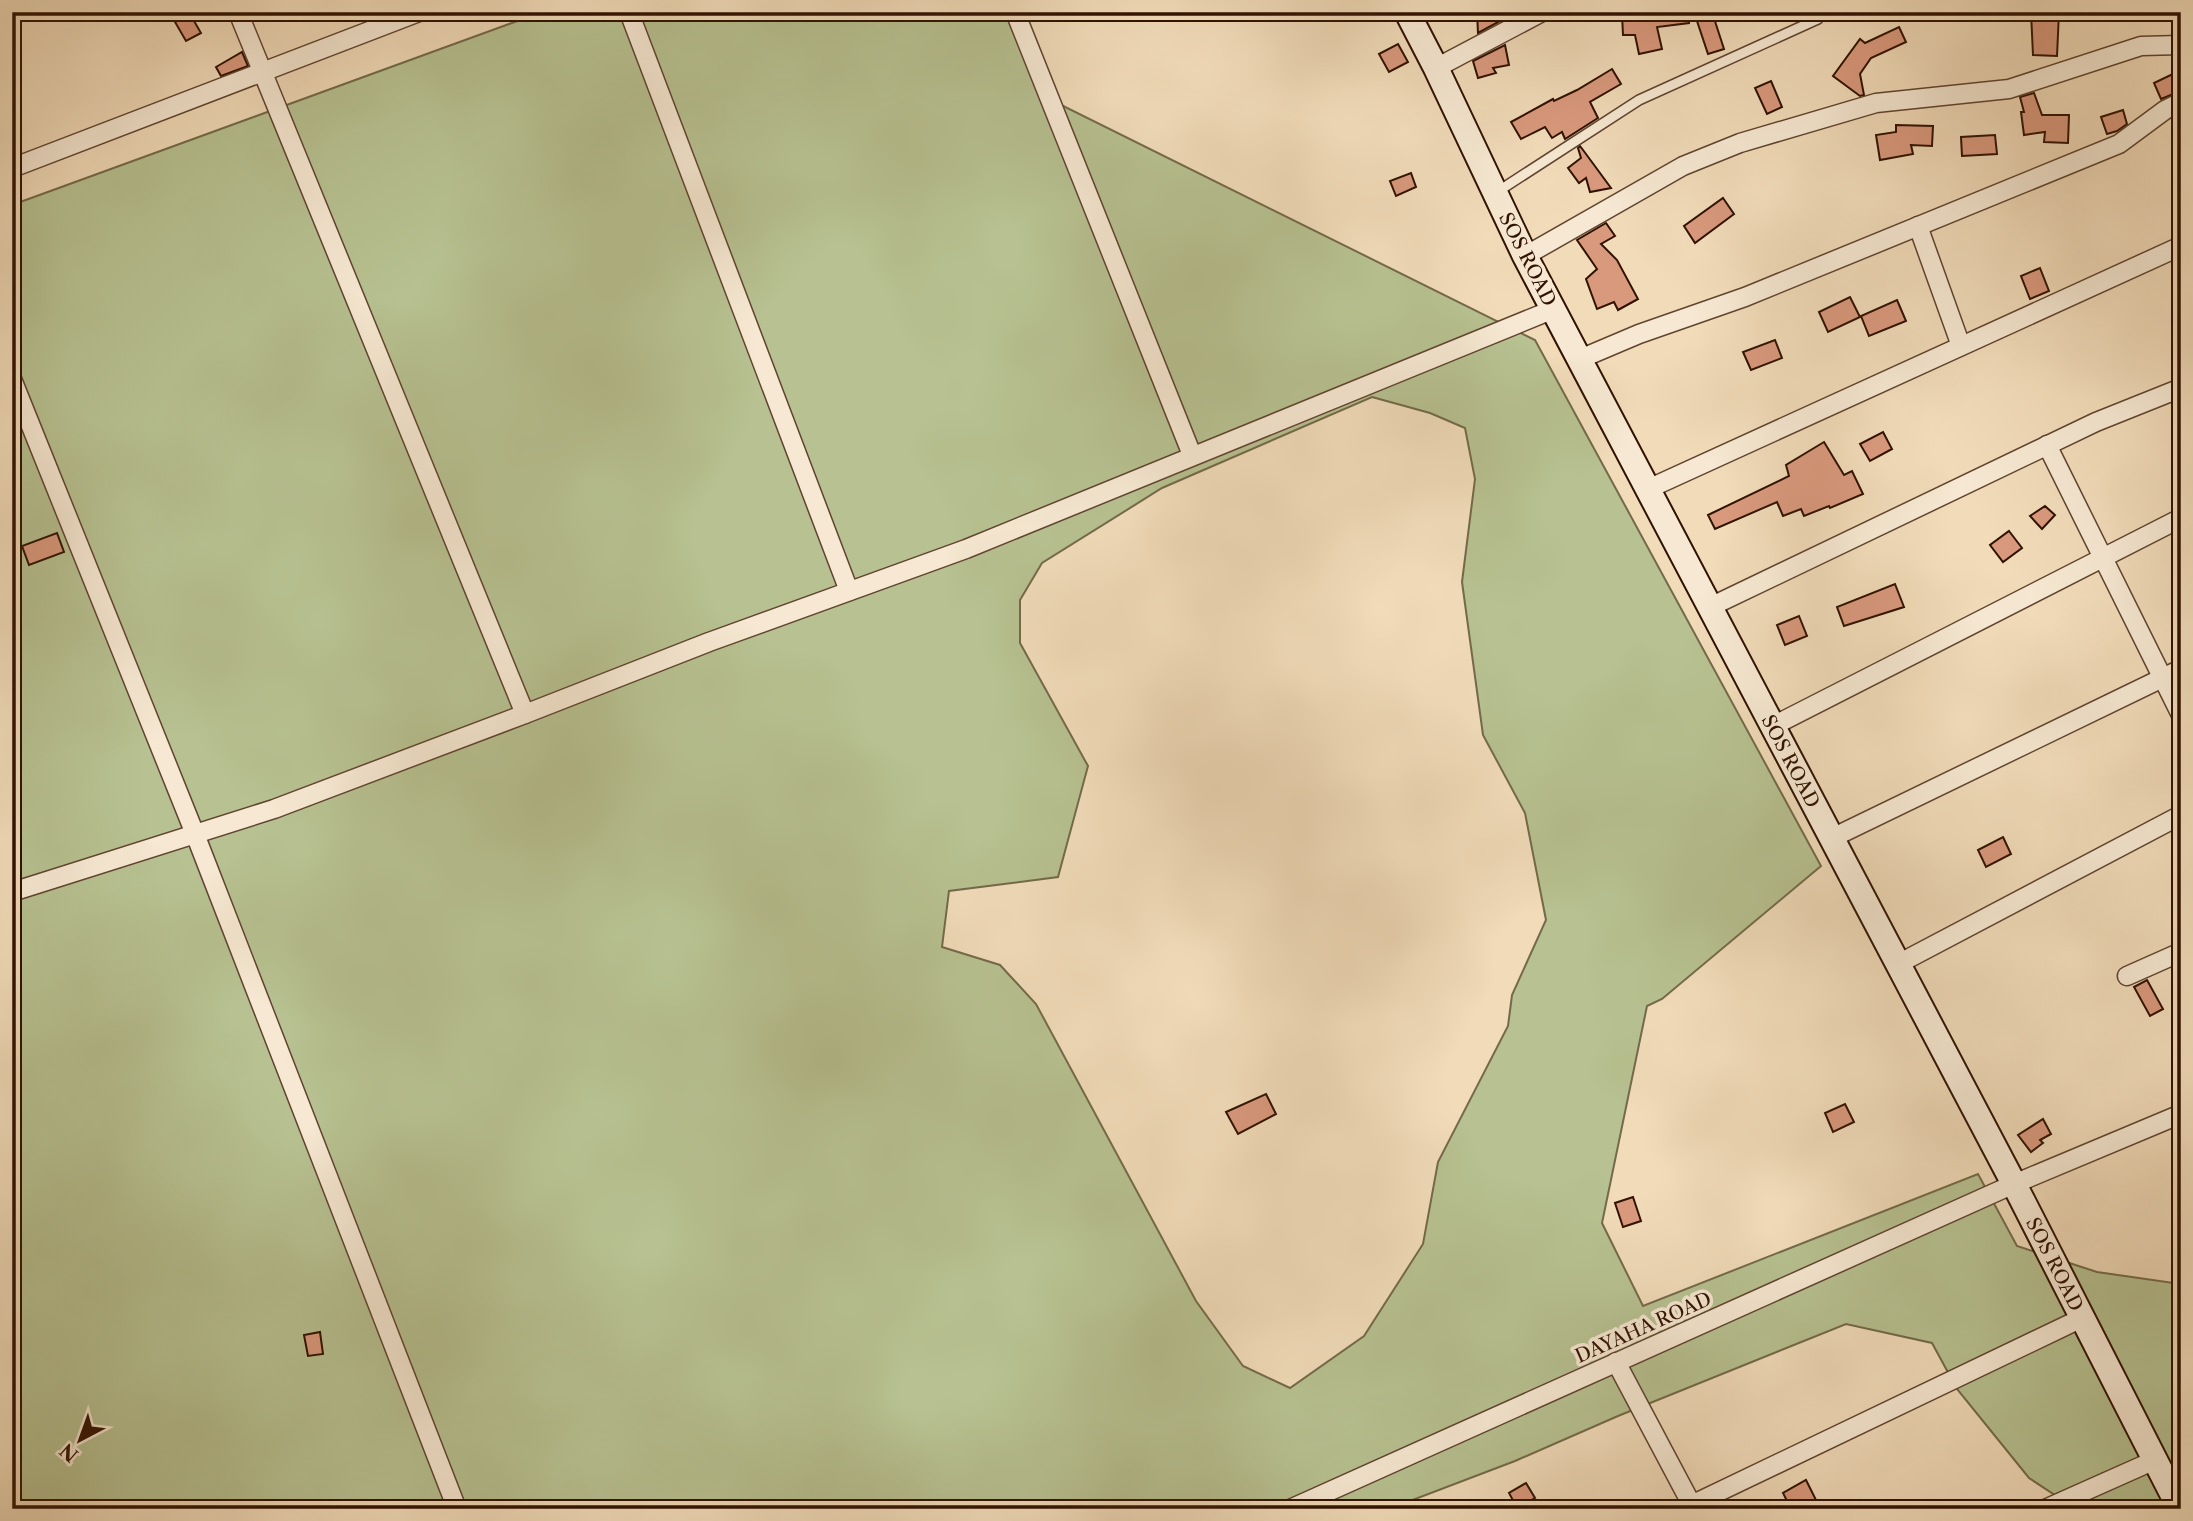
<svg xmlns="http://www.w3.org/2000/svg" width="2193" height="1521" viewBox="0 0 2193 1521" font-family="'Libre Caslon Text',serif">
<rect width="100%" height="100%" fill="#f1dbb9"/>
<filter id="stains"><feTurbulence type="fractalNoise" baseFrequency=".00286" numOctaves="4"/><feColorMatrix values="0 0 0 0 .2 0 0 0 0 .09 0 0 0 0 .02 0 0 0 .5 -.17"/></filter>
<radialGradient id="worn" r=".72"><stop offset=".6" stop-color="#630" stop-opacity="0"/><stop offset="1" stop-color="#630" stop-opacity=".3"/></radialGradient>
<path fill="#b7c191" stroke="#746a49" stroke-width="2" fill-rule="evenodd" d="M542,12H1014L1043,96L1535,340L1821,866L1662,999L1647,1006L1602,1223L1643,1306L1978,1174L2017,1246L2097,1272L2181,1284V1509H2076L2029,1478L1957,1389L1932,1343L1846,1324L1618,1416L1515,1461L1389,1509H1004L992,1500L975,1509H12V205ZM1372,397L1430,413L1465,428L1475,479L1462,582L1483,735L1525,813L1546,920L1512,995L1508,1026L1438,1162L1423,1244L1364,1336L1290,1388L1243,1366L1196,1301L1036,1004L1000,965L942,947L949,891L1058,877L1088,766L1020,643V600L1042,563L1162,488Z"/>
<g fill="#d9997d" stroke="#301201" stroke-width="2">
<polygon points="1477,12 1501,12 1502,20 1478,33"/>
<polygon points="1689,12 1689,23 1657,27 1662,49 1639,54 1635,35 1623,35 1622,14"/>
<polygon points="1694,12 1712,12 1724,49 1708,54"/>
<polygon points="2031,12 2059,12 2057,56 2033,55"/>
<polygon points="190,14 201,33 186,41 175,22"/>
<polygon points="1899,27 1906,42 1871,58 1860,74 1864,95 1860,96 1833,76 1860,39 1865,43"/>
<polygon points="1398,44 1408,62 1389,72 1379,54"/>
<polygon points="1505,45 1509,65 1493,68 1496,73 1478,78 1473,61"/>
<polygon points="242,52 248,66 221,76 216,67"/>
<polygon points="1612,69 1621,84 1590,102 1598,118 1565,139 1562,132 1552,138 1545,127 1521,139 1511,122 1553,99 1554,101 1577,90"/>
<polygon points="2175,73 2181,91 2161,99 2154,83"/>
<polygon points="1771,81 1782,107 1767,114 1755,88"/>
<polygon points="2034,93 2042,115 2069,115 2068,143 2044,142 2045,132 2024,135 2021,112 2024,112 2020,97"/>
<polygon points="2123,110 2127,124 2117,131 2107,134 2101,117"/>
<polygon points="1896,125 1933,126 1932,146 1911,145 1913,154 1880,160 1876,135 1896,132"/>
<polygon points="1995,135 1997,154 1962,156 1961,137"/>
<polygon points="1580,146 1586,154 1611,188 1590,192 1586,178 1579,183 1568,168 1581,158 1578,148"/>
<polygon points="1411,173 1416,187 1396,196 1390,181"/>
<polygon points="1723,198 1734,214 1695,243 1684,226"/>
<polygon points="1606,223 1615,236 1601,244 1617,260 1638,299 1618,310 1614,302 1597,309 1586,279 1597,269 1577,240"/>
<polygon points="2040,268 2049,291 2030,299 2021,276"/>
<polygon points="1850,297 1860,317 1828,332 1819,312"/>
<polygon points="1897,300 1906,321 1869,336 1861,316"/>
<polygon points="1775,340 1782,358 1751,370 1743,352"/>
<polygon points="1883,432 1892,449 1870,461 1860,444"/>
<polygon points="1824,442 1844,475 1852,471 1863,494 1830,508 1829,506 1804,516 1801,509 1783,516 1777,502 1715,529 1708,515 1789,476 1786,465"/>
<polygon points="2045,506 2055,515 2042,529 2030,516"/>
<polygon points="2009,531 2022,548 2003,562 1990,545"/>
<polygon points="57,533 64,552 29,565 22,546"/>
<polygon points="1895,584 1904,607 1844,626 1837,607"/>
<polygon points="1799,616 1807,636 1785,645 1777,625"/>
<polygon points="2003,837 2011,854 1986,867 1978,850"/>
<polygon points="2147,980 2163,1009 2150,1016 2134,987"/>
<polygon points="1266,1094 1276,1114 1238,1134 1226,1112"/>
<polygon points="1845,1104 1854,1122 1833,1132 1825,1113"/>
<polygon points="2043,1119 2051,1134 2040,1140 2043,1143 2031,1152 2018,1135"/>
<polygon points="1633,1197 1641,1221 1623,1227 1615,1203"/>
<polygon points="320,1332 323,1354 308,1356 304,1335"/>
<polygon points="1806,1480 1817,1502 1804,1509 1791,1509 1783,1493"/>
<polygon points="1526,1483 1535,1498 1517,1508 1509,1493"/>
</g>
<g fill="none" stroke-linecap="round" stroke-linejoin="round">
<defs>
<polyline id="lane" points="1497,192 1639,100 1818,19"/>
<g id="street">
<polyline points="238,12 525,714"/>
<polyline points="629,12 849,591"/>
<polyline points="1015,12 1192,455"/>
<polyline points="1436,68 1542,12"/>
<polyline points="12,168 419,12"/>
<polyline points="1918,226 1961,346"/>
<polyline points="1525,256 1683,166 1740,143 1876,103 2009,89 2141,46 2181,45"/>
<polyline points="1580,359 1639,334 1745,297 2119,144 2165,110 2181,102"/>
<polyline points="12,379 195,834 457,1509"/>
<polyline points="2047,445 2181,715"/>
<polyline points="1648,489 2181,246"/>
<polyline points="1710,607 2096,422 2181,388"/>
<polyline points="1773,726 2181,518"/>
<polyline points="1832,838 2181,669"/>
<polyline points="12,892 274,809 525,714 709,642 966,549 1554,309"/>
<polyline points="1898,964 2181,815"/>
<polyline points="2127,976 2181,952"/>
<polyline points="1616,1362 1694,1509"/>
<polyline points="1290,1509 2014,1184 2181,1114"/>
<polyline points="1683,1509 2082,1318"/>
<polyline points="2045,1509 2155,1460"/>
</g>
<polyline id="secondary" points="1407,12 1436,68 1525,256 2014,1184 2180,1509"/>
</defs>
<use href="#lane" stroke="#60442f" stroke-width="12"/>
<use href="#street" stroke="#60442f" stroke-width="21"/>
<use href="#secondary" stroke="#301201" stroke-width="28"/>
<use href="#lane" stroke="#f6e8d2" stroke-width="9"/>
<use href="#street" stroke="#f6e8d2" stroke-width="18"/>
<use href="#secondary" stroke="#f6e8d2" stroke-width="24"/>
</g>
<g text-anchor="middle" stroke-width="7" stroke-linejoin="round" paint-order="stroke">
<g font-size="19" fill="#301201" stroke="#f6e8d2">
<text transform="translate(1528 259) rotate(63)" y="7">SOS ROAD</text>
<text transform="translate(1791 761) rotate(62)" y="7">SOS ROAD</text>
<text transform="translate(2055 1264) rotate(63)" y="7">SOS ROAD</text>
<text transform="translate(1643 1327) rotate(-24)" y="7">DAYAHA ROAD</text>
</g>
</g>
<rect width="2193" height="1521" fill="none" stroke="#f1dbb9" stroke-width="42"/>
<rect x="14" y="14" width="2165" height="1493" fill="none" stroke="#301201" stroke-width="3.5"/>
<rect x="21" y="21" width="2151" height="1479" fill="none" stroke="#301201" stroke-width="2"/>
<g transform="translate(80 1440) rotate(221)" stroke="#f6e8d2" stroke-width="5" paint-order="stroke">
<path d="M0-5L12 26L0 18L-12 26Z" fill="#301201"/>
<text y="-10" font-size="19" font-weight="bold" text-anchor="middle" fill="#301201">N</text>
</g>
<rect width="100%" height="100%" filter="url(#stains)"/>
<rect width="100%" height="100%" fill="url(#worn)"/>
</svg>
